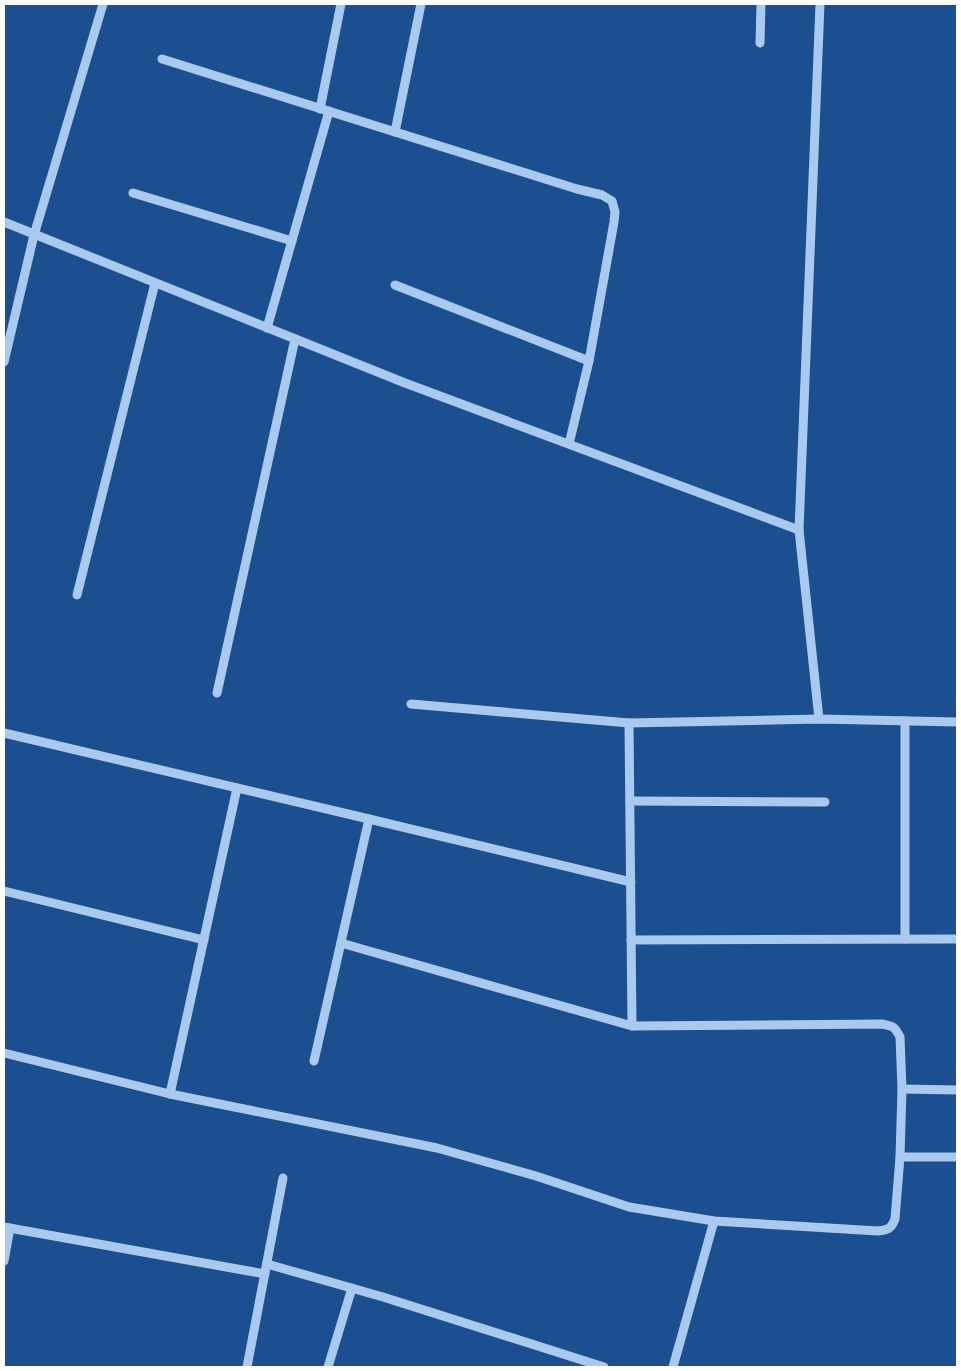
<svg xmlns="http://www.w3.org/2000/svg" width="961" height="1371" viewBox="0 0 961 1371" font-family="Quicksand,sans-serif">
<rect width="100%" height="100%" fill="#1b4f8f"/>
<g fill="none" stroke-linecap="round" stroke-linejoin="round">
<g stroke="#a9c9ee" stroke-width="9">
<polyline points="760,43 761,4"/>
<polyline points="162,59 577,189 602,195 612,201 615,212 614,222 589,361 569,444"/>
<polyline points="320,109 341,4"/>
<polyline points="395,132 421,4"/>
<polyline points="133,193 292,241"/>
<polyline points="4,222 405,383 799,530"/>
<polyline points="395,285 589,361"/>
<polyline points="267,328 329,111"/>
<polyline points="4,362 34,235 103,4"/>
<polyline points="77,595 155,283"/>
<polyline points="217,693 295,339"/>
<polyline points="411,704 629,723 819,719 957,722"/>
<polyline points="819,719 799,530 820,4"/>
<polyline points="629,723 632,1026"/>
<polyline points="4,733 369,819 631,882"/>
<polyline points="630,801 825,802"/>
<polyline points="4,891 204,940"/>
<polyline points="905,939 905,721"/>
<polyline points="631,940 957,939"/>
<path d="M4,1053L170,1094L437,1148L536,1176L629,1207L714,1221L878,1231C888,1230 891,1229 895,1219L900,1157L902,1089L900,1037C895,1027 893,1026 882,1024L632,1026L341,943"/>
<polyline points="314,1061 369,819"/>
<polyline points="902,1089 957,1090"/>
<polyline points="170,1094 237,788"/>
<polyline points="900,1157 957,1157"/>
<polyline points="4,1227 265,1274"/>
<polyline points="4,1261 10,1228"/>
<polyline points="267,1264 383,1297 604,1367"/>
<polyline points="247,1367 283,1178"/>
<polyline points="328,1367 352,1288"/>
<polyline points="673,1367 714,1221"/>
</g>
</g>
<rect width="961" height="1371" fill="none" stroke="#ffffff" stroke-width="10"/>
</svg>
